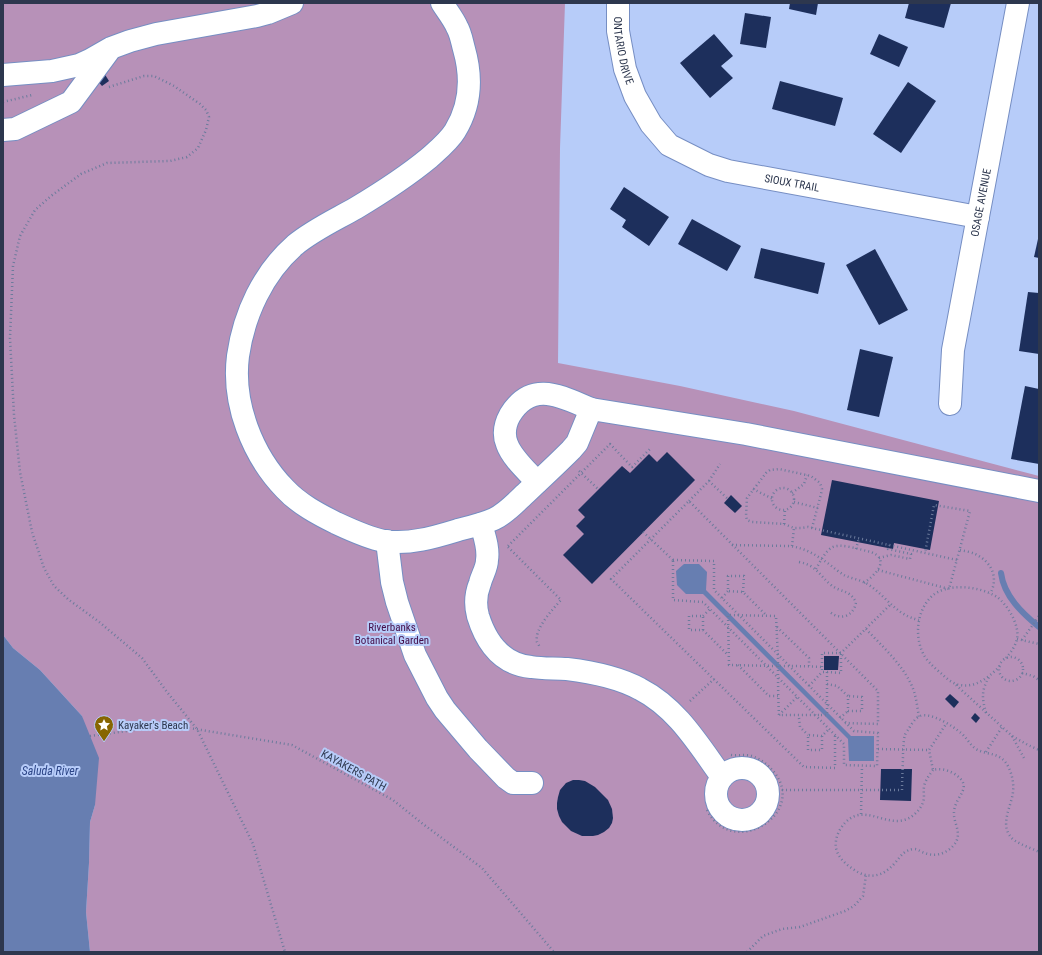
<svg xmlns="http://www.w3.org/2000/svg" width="1042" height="955" viewBox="0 0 1042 955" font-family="'Roboto Condensed',sans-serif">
<rect width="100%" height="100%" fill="#b7ccf9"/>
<polygon fill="#b791b8" points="3,3 565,3 560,148 558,363 680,386 794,411 1039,476 1039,952 90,952 86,912 89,863 90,822 95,805 82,716 40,670 13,648 3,635"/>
<g fill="#677eb1">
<polygon points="684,564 699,564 707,572 706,590 851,736 874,736 874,761 849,761 848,739 703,594 686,594 677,585 676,571"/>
<polygon points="3,635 13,648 40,670 82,716 99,758 95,805 90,822 89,863 86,912 90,952 3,952"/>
</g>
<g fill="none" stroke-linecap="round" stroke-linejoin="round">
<path stroke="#677eb1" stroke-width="6" d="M1001,573C1004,596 1022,613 1039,627"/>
</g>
<g fill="#1d2f5c">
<polygon points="790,3 818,3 816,15 789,9"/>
<polygon points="909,3 951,3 944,28 905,18"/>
<polygon points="745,13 771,17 766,48 740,44"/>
<polygon points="714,34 733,56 721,66 733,78 710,98 680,63"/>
<polygon points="879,34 908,47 899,67 870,54"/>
<polygon points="104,73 109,81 102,86 96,79"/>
<polygon points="780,81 843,98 835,126 772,109"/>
<polygon points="908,82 936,101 901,153 873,134"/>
<polygon points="624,187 669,217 649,246 622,227 626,220 610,209"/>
<polygon points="692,219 741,246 727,271 678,244"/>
<polygon points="1038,239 1039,239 1039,258 1034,257"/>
<polygon points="761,248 825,263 818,294 754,278"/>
<polygon points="875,249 908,310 879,325 846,265"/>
<polygon points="1028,292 1039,293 1039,354 1019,351"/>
<polygon points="860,349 893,357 879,417 847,410"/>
<polygon points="1025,386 1039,389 1039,464 1011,459"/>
<polygon points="667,452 695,480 592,584 563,555 584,534 576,526 585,517 578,510 622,466 630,473 649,454 657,462"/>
<polygon points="832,480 939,501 930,550 894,543 893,549 821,535"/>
<polygon points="731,495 742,506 735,513 724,503"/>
<polygon points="824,656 839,656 838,670 824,670"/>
<polygon points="950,694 959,702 954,708 945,699"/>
<polygon points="975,713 980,718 976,723 971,718"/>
<polygon points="881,769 912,769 911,801 880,800"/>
<polygon points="573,780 579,780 585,781 595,787 608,800 612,809 613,818 612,823 609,828 604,832 598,835 593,836 582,836 571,831 562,822 559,816 557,809 557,803 558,797 560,790 566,783"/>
</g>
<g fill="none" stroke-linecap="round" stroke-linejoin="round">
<defs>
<g id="minor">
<path d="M442,3C447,11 453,18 457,27C461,34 462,42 464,49C472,77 471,105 455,131C449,141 438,150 429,158C406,177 381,193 356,208C335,220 313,230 295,245C263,273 244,314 238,356C232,403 252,455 285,489C299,504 318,514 336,523C351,530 368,538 384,541C409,545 435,537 458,530C470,527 483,524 494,519C507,513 517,501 527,492C542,478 557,464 571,450L577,443L591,409L746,434L1039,491"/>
<path id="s1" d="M618,3V31L625,69L635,96L651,124L669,145L709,165L728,171L978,217"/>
<polyline points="3,75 52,71 79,65 90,60 111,48 130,41 156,34 257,16 268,13 292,3"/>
<polyline points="3,130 15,129 71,102 108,52"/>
<path id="s2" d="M950,404L953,350L1018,3"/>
<path d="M537,482C527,471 512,458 507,444C503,434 505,424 510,415C532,379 562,397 591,409"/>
<path d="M481,524C484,535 489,548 487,560C487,568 482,575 480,583C476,593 475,605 478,616C486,642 501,664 531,667C543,669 555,668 567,669C592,672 618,677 640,689C677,708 698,744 722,777"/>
<polyline points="387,541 392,582 397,602 415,655 437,698 445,710 478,749 506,778 513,783 532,783"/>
<circle cx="742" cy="794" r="26"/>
</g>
</defs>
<use href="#minor" stroke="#768ec3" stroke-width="24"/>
<g stroke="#6c7b9c" stroke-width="2.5" stroke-dasharray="1 3" stroke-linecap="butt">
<polyline points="109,87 144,76 154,76 174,86 200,104 206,110 209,117 206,130 198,148 187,157 170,161 107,163 81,174 51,196 35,210 20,236 13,266 10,338 14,415 20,472 32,532 44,568 54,586 69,600 98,621 142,658 167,692 197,729 253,844 285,952"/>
<polyline points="3,102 32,95"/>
<polyline points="579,471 599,490"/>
<polyline points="709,481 720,464"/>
<circle cx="783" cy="499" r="11"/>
<polyline points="753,489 773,499"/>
<polyline points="792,493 804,484 807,475"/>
<polyline points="689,501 709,481 728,499"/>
<polyline points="794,502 818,508"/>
<polyline points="784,524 785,510"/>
<polyline points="812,528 821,494 822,489 820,483 811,476 779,469 770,470 766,473 747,498 746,516 747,520 752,522 784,524 794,528 801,528 808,527 812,528 957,560"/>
<polyline points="643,532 673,560"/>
<path d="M732,545L788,546C804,547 816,555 829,564C834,568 839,572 844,575C852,579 862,580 869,585C888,598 896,615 919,620"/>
<polyline points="508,546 610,444 632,467 651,448"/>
<polyline points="792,546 794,528"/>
<path d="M508,547L561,600C553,609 534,629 537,642C537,642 540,647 540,648"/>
<polyline points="856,549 859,538"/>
<path d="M960,550C965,551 971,552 975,554C992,562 999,578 990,594"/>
<polyline points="879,558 891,555 910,559 911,554 888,549 889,545"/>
<polygon points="673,560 714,561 714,590 854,731 878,733 877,766 844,765 844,744 703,602 673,600"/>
<path d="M799,562C816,565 819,575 831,585C841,593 849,589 856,602C854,616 841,621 830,612"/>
<path d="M816,569C820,562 824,553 831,548C839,542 861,550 871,552C891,560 875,575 864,583"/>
<polyline points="878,570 949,589 970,511 934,505 925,553"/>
<polyline points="743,592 744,576 728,576 728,591 743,592 767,616"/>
<polyline points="722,598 728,591"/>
<polyline points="703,616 710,609"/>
<polyline points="777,627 809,658 809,666"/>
<path d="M866,629C881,645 901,663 911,684C916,694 917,706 919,717"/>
<polyline points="703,630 703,616 689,616 689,630 703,630 728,655"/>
<polyline points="1017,639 1039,644"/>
<polyline points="1022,640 1039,616"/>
<circle cx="1011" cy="669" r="12"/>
<polyline points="738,665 769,696 778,696"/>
<path d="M1000,666C989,677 976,688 960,685C953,684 947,679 942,674C936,669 930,664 925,657C914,639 916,612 931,597C946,582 980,586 997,597C1008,605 1020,626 1017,639C1015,647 1011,652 1006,658"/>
<polyline points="822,667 822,653 841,653 891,604"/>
<polyline points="827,672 841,673 841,654"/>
<polyline points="1022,673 1033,676 1039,680"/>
<polyline points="827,684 837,686 848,696 848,711 862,711 862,697 848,696"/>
<polyline points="956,685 1012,736 1028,745 1039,750"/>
<polyline points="809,686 822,672"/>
<polyline points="690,701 714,679"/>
<path d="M986,713C982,698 981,691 989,677"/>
<polyline points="779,715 797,697"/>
<path d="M821,715H827V672H822V667C807,666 792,666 778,666L729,665L728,615L776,616L778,659C778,678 778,697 779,715H821"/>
<polyline points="799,718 800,727 808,735"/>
<polyline points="840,718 848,711"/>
<polyline points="90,736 171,725 292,745 393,800 423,824 482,868 554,952"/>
<polyline points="822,736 808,735 808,750 822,750 822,736 829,729"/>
<polyline points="835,736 835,768 804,767 611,579 689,501 878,691 878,724 845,723"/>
<polyline points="1012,736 1024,758"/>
<polyline points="878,749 929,750"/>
<polyline points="986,752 1002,727"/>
<path d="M933,770C930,774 927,778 925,783C923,788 924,793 924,798C923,806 917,813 911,817C887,832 862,797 841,828C837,834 835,841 836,848C838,857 845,864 853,869C868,880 883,877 895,863C901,856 904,850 914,849C918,849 921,852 925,853C934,857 946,854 953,846C964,834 953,824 954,812C955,795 976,787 953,773C947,770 940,768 933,770L929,750L946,724"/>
<path d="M782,790H902C902,778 903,766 903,753C904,748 903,741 905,735C905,734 908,730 908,730C911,725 915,718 920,716C931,712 953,726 961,733C967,738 970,745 976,749C988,756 1001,751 1009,768C1012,775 1014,783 1013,792C1011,808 998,827 1014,840C1021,845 1031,848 1039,852"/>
<path d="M707,810C732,860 808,814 774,772C768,765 761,759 752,756C745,754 738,756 731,755"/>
<polyline points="861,814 862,766"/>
<polyline points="747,952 763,936 782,929 800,927 845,911 854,906 863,896 866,875"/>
</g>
<use href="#minor" stroke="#fff" stroke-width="22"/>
</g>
<defs>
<symbol id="sight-pin" viewBox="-11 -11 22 30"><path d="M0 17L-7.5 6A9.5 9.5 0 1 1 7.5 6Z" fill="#876601" stroke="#b7ccf9"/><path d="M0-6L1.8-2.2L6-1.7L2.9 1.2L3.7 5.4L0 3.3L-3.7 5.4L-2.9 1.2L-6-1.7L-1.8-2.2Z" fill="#fff"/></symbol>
</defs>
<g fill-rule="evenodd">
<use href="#sight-pin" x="93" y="714" width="22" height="30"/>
</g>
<g text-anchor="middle" stroke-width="4" stroke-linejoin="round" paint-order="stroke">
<g font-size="11" fill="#2d374e" stroke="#b7ccf9">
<text dy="4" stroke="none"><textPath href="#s1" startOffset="48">ONTARIO DRIVE</textPath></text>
<text dy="4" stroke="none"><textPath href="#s1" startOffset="285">SIOUX TRAIL</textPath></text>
<text dy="4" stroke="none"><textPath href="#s2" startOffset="204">OSAGE AVENUE</textPath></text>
<text transform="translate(354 770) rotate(29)" y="4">KAYAKERS PATH</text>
</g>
<g font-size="11" fill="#440d48" stroke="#b7ccf9">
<text x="392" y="631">Riverbanks<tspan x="392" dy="13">Botanical Garden</tspan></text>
</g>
<g font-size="11" fill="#2d374e" stroke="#b7ccf9" text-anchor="start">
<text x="118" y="729">Kayaker's Beach</text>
</g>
<g font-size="12" font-style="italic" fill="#2c4587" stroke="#b7ccf9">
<text x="50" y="775">Saluda River</text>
</g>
</g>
<rect width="1042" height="955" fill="none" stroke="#2d374e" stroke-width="8"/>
</svg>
